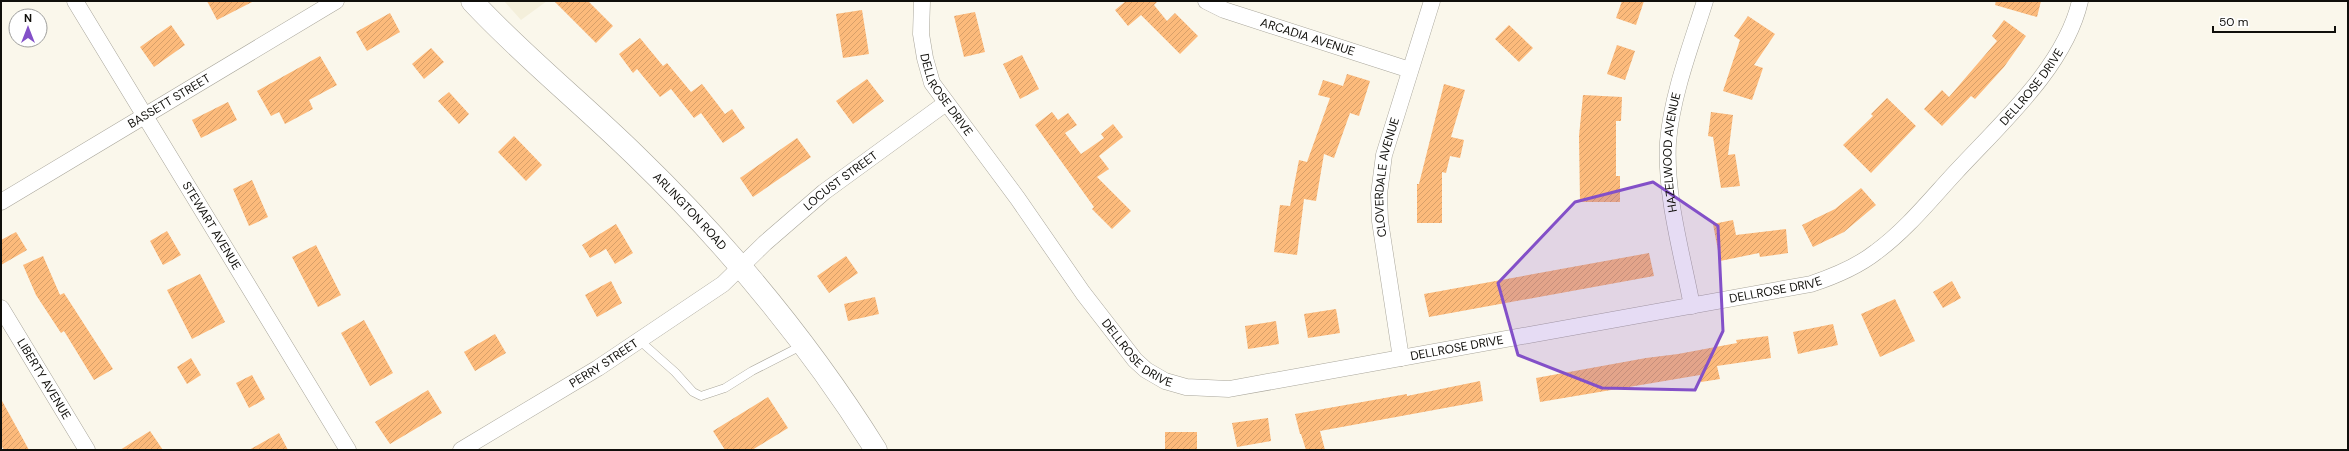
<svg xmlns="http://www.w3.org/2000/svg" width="2349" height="451" viewBox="0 0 2349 451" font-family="'DM Sans',sans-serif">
<defs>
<pattern id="building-hatch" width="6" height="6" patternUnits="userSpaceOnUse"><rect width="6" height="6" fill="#fcba7b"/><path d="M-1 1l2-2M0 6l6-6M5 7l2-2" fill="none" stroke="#d79f69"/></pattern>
</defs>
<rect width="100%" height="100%" fill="#faf7eb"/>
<polygon fill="#f4efdb" points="504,1 547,1 521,20"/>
<g fill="url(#building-hatch)">
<polygon points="207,1 254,1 217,20"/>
<polygon points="554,1 588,1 613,26 596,43"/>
<polygon points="1126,1 1158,1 1154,5 1167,21 1175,13 1198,36 1180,54 1141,15 1128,26 1115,10"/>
<polygon points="1622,1 1644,1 1636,25 1616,18"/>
<polygon points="1996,1 2041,1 2037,17 1995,5"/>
<polygon points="862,10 869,54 843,58 836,14"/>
<polygon points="975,12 985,52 964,57 954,16"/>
<polygon points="390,13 400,32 367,51 356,32"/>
<polygon points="1748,16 1775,34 1754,65 1763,68 1752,100 1723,91 1740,40 1734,36"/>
<polygon points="2004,20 2026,36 2004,67 1975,99 1971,96 1942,126 1924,109 1942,90 1949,97 1997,41 1992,36"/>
<polygon points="171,25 185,45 154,67 140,47"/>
<polygon points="1509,25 1533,48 1519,62 1495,39"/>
<polygon points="640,38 663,66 667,63 691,92 702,84 725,114 732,109 745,128 723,143 701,113 694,118 671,89 660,97 637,69 633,73 619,54"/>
<polygon points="1617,45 1635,51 1625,80 1607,74"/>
<polygon points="431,48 444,62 424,79 412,64"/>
<polygon points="1022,55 1039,89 1020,99 1003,64"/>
<polygon points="320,56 337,85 309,100 313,109 285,124 279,112 271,116 257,91"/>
<polygon points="1347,74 1370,81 1359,116 1350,113 1334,158 1324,154 1316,201 1304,199 1297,255 1274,252 1280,205 1290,206 1299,160 1307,162 1330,98 1318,95 1323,80 1343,86"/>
<polygon points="867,79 884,101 853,124 836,101"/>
<polygon points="1444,84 1465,90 1451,137 1464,140 1460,158 1450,156 1446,173 1442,172 1442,223 1417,223 1417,184 1419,184"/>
<polygon points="449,92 469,114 459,124 438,101"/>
<polygon points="1583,95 1622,97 1621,121 1616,121 1616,176 1620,176 1620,202 1580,202 1579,136"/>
<polygon points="1887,98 1916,126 1871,173 1843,145 1873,116 1871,114"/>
<polygon points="228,102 237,120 201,138 192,120"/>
<polygon points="1052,112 1058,120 1068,113 1077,125 1065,133 1081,154 1104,138 1101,134 1113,124 1123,137 1099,156 1109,169 1097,177 1131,211 1112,229 1092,209 1094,207 1035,125"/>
<polygon points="1711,112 1733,115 1728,155 1735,154 1740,186 1721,188 1713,137 1708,136"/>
<polygon points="514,136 542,165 526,181 498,152"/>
<polygon points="797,138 811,157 753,197 740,178"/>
<polygon points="252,180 268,217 249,226 233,189"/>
<polygon points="1861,188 1876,205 1844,232 1813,247 1802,225 1835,209"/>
<polygon points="1733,220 1736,235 1786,229 1788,253 1760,257 1759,253 1720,261 1713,224"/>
<polygon points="616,224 633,253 615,264 606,249 590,258 582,245"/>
<polygon points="167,231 181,255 163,265 150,241"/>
<polygon points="16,232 27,250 1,265 1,240"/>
<polygon points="316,245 341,295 318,307 292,257"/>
<polygon points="1649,253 1654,276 1429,317 1424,294"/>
<polygon points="43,256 60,295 64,293 113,369 94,380 64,331 61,333 36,295 23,265"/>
<polygon points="846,256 858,273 829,293 817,276"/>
<polygon points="200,274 225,322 192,339 167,290"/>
<polygon points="611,281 622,303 597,317 585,295"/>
<polygon points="1952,281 1961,298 1943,308 1933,292"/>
<polygon points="875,297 879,314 848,321 844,304"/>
<polygon points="1895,299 1915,341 1880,357 1861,314"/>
<polygon points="1336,309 1340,333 1308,338 1304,314"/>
<polygon points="364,320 393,373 370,386 341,333"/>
<polygon points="1276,321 1279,344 1248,349 1245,326"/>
<polygon points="1833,324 1838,345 1798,354 1793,332"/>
<polygon points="495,334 506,353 475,371 464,352"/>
<polygon points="1768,336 1771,358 1717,366 1720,379 1701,382 1700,375 1540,402 1536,378 1646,358 1678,354 1737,343 1736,340"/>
<polygon points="191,358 201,375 187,384 177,367"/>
<polygon points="252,375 265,399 249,408 236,383"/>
<polygon points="1480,381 1483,401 1320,431 1325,450 1306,450 1301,434 1300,434 1295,414 1407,394 1407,396"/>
<polygon points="428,390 442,413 390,444 375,422"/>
<polygon points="768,397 788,428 752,450 725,450 713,431"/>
<polygon points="1,399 29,450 4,450 1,445"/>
<polygon points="1268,418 1271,441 1237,447 1232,423"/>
<polygon points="150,431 163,450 120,450"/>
<rect x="1165" y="432" width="32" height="18"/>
<polygon points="279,433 288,450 249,450"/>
</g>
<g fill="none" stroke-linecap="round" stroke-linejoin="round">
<defs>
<polyline id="service" points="639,340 675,372 693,392 701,396 725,388 752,371 803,345"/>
<g id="minor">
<path id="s1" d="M75,1L348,450"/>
<path id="s2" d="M922,1L921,34L925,58L932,83L1018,199L1083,293L1135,360L1146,370L1165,381L1186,387L1229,389L1811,284C1835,276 1857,267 1876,252C1906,230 1930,200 1955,173C2000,124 2065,67 2080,1"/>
<path id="s3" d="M1206,1L1224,10L1410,70"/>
<path id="s4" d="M1,202L336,1"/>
<path id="s5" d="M1692,306C1682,253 1665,196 1668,142C1672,94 1691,46 1705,1"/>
<path id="s6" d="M1,308L87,450"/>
<path id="s7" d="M1401,358L1380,221L1379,194L1384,155L1432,1"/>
<path id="s8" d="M461,450L598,368L723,284L765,243L824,192L946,103"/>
</g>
<g id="secondary">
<path id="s9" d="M472,1C523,56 582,103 636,156C726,243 809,343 876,450"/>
</g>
</defs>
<use href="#service" stroke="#a9a69b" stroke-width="9"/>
<use href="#minor" stroke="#a9a69b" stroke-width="17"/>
<use href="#secondary" stroke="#a9a69b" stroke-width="23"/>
<use href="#service" stroke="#fff" stroke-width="8"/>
<use href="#minor" stroke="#fff" stroke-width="16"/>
<use href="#secondary" stroke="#fff" stroke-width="22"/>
</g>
<path fill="#8350c8" fill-opacity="0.2" stroke="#8350c8" stroke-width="3" stroke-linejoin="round" d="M1653,182L1718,226L1723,331L1695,390L1602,388L1518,355L1498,283L1575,202Z"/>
<g text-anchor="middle" stroke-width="3.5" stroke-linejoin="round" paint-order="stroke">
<g font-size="12" fill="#100f0b" stroke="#fff">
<text dy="4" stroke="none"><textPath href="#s3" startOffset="108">ARCADIA AVENUE</textPath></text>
<text dy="4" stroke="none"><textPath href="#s2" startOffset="1420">DELLROSE DRIVE</textPath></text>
<text dy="4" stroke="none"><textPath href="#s2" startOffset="100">DELLROSE DRIVE</textPath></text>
<text dy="4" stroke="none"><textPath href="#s4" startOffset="196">BASSETT STREET</textPath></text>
<text dy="4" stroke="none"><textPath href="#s5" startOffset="156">HAZELWOOD AVENUE</textPath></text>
<text dy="4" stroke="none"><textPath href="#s7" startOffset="183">CLOVERDALE AVENUE</textPath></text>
<text dy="4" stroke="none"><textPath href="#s8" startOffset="467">LOCUST STREET</textPath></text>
<text dy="4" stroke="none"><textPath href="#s9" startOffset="303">ARLINGTON ROAD</textPath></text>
<text dy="4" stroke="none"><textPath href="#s1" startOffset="263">STEWART AVENUE</textPath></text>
<text dy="4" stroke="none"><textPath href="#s2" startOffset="1084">DELLROSE DRIVE</textPath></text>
<text dy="4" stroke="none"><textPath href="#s2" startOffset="760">DELLROSE DRIVE</textPath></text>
<text dy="4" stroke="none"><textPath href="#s2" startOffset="424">DELLROSE DRIVE</textPath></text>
<text dy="4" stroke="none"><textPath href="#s8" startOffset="167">PERRY STREET</textPath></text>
<text dy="4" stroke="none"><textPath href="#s6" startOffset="83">LIBERTY AVENUE</textPath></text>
</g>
</g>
<rect width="2349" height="451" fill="none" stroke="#100f0b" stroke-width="4"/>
<g transform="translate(28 28)"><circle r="19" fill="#ffffff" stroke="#9f9f9d"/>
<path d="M0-3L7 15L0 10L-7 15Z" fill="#8350c8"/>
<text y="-6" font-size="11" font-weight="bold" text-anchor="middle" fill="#100f0b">N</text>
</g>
<path d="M2213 26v6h122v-6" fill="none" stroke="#100f0b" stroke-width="2"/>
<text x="2219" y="26" font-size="12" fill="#100f0b" stroke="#ffffff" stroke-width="3" paint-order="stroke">50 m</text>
</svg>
